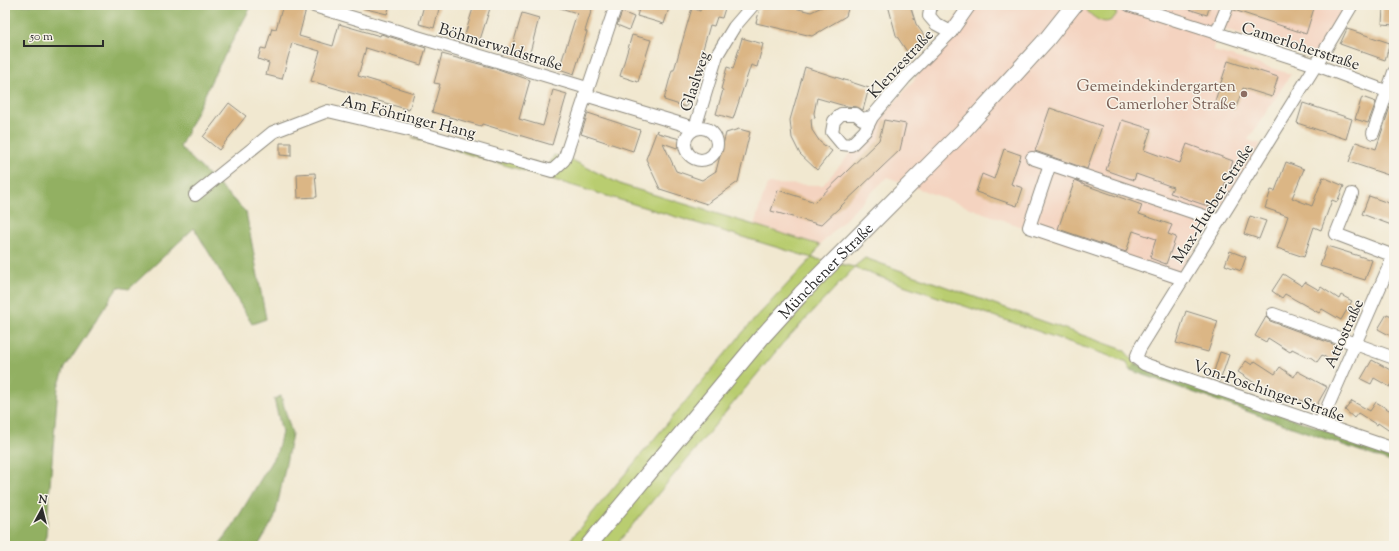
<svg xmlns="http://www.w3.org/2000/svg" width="1399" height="551" viewBox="0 0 1399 551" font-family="'Sorts Mill Goudy',serif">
<rect width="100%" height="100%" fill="#f7f3e8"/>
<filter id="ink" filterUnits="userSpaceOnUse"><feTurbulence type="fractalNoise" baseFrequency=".025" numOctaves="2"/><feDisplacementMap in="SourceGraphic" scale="8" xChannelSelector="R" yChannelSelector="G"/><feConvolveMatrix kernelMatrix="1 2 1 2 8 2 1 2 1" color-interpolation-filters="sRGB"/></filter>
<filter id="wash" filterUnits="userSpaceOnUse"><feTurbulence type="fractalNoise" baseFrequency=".012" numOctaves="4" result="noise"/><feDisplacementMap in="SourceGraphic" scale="16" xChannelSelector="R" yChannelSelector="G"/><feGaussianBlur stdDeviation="0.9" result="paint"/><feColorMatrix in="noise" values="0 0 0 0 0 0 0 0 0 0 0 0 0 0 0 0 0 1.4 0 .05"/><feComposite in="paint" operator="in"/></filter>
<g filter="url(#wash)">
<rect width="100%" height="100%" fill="#f1e8d0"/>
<polygon fill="#f4d3c0" points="964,5 1350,5 1316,58 1216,26 1214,51 1291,74 1248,140 1261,144 1172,283 887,177 820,245 754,225 767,184 823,185 914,80"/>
<g fill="#b9cd70" stroke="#727c4e">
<path d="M1093,7L1103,8L1117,13C1109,29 1096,20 1087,11L1089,8Z"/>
<polygon points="412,137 549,166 554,155 570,159 622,185 820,245 812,258 854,267 865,258 1124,350 1136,364 1130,370 1127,362 854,268 782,344 615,546 565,546 750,324 812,258"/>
</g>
<g fill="#92b062" stroke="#5e6e46">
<polygon points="5,5 252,5 215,73 180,147 246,212 266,319 252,324 194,228 129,289 118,287 65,368 58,387 46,535 43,546 5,546"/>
<polygon points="1136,364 1394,454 1394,463 1130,370"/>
<polygon points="281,396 292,434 275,517 258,546 218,546 231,529 277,452 282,432 274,399"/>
</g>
<g id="blocks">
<g fill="#dbb685">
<polygon points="283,5 307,5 299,36 333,46 339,24 380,36 381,34 426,48 421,65 366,48 358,76 414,93 409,110 311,81 320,51 292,43 282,79 266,75 269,63 258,59 261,48 266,49 272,28 276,29"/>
<polygon points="363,5 390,5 387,14 362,8"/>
<polygon points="424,5 440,5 434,28 419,24"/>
<polygon points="474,5 491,5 479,43 464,38"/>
<polygon points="557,5 593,5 585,31 587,32 574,74 559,69 577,13 557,7"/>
<polygon points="640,5 670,5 664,24 637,16"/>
<polygon points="702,5 726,5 722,18 717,17 714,26 710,25 686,107 664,100 672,70 674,70 692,8 700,11"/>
<polygon points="761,5 782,5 811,12 826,5 849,5 846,16 812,36 756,23"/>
<polygon points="888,5 910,5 916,24 929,42 908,53 896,35"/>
<polygon points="1183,5 1210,5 1207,15 1182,7"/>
<polygon points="1235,5 1315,5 1306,34 1234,10"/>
<polygon points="1383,8 1394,9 1394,25 1382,24"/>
<polygon points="622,12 634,17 629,30 617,25"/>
<polygon points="522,13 539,18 528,60 510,55"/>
<polygon points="1347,29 1390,43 1385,60 1340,44"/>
<polygon points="632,35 651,40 638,82 620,76"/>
<polygon points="742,38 763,44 757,67 751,65 733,119 716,114 723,90 721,89 727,67 733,69"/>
<polygon points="442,54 498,69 530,80 519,119 543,126 553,90 567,94 552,145 482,124 481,126 432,112 440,84 434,83"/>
<polygon points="1228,61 1278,77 1272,97 1243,88 1235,110 1214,104"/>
<polygon points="805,67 869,88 863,110 857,107 845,106 817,98 814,113 815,118 811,119 812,130 820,142 832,151 817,170 800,154 792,138 790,120"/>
<polygon points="1362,97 1376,102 1368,123 1355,119"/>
<polygon points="229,103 246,116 219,150 203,137"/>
<polygon points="1303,103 1352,119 1346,139 1297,123"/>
<polygon points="1390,107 1394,108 1394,177 1349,162 1356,142 1376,149"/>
<polygon points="1050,108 1102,126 1087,169 1035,151"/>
<polygon points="588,113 640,130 633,151 581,134"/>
<polygon points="884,120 906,124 900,150 821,225 771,211 778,190 815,202 879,140"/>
<polygon points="1122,120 1151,129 1144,150 1180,163 1187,144 1233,161 1216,209 1170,193 1173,187 1136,174 1134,180 1106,170"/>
<polygon points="739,129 750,132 738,182 707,204 660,189 646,159 657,130 658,133 680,139 677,148 663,143 676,171 702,180 716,171 726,133"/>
<polygon points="280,143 291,143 291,156 280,155"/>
<polygon points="1004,149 1021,155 1011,184 1023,188 1017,206 976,192 982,174 994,179"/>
<polygon points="1286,162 1304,169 1292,198 1312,206 1323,177 1344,186 1337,202 1332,200 1321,230 1314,227 1304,257 1277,248 1288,216 1265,208 1271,190 1275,191"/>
<polygon points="315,173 317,197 298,198 297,174"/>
<polygon points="1075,180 1082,183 1082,184 1142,205 1139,214 1172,225 1168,234 1176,237 1166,264 1150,258 1156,239 1133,231 1126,252 1058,229"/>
<polygon points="1369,196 1394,205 1394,226 1362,214"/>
<polygon points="1250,216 1266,221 1259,239 1244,234"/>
<polygon points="1327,246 1372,260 1365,280 1320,266"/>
<polygon points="1230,251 1246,257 1241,271 1225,265"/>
<polygon points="1283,274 1302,286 1305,282 1319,290 1321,287 1339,299 1341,295 1352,301 1341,320 1322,309 1319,313 1285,294 1282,298 1272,291"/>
<polygon points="1186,311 1218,321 1208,352 1176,343"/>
<polygon points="1387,314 1394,317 1394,329 1391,336 1378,329"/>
<polygon points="1266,317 1270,321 1333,344 1341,349 1333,362 1322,355 1317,362 1309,356 1308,357 1292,349 1290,352 1268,338 1266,342 1255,336"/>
<polygon points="1220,352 1229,355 1220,381 1212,378"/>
<polygon points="1372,360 1394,372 1394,380 1390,387 1374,378 1371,384 1361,379"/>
<polygon points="1246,361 1252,365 1255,361 1275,374 1280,367 1294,377 1297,371 1327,387 1315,408 1297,398 1295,400 1279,391 1276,395 1257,383 1256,384 1238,372"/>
<polygon points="1352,401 1370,411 1376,402 1394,413 1394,434 1378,423 1377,425 1358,413 1354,418 1345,410"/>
</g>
</g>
</g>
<g filter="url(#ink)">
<use href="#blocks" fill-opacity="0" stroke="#8e8a7e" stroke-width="1"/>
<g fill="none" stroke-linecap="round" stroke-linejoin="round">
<defs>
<g id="minor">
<polyline points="931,5 929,16 936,24 951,32 970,5"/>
<polyline points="1129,5 1316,65 1394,94"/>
<polyline points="1352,5 1316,65 1140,348 1136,358 1144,364 1394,449"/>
<polyline points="314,6 587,88"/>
<polyline points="1216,34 1228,5"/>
<polyline points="585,95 695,128 717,55 734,27 753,5"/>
<polyline points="872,117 862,119 856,114 841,114 834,121 832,132 842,144 851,145 865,131 872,117 905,78 951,32"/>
<circle cx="701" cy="144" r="16"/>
<polyline points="1373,133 1394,72"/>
<polyline points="1032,158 1219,221"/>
<polyline points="1050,164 1029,227 1183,279"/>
<polyline points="1352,194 1336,234 1394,256"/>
<polyline points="195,195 273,132 328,111 413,131 552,171 564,160 616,5"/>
<polyline points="1273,314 1394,358"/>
<polyline points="1320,424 1394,255"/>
</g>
<g id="major">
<path id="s1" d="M588,546L762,337L801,294L962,132L1047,39L1074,5"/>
</g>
</defs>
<use href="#minor" stroke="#8e8a7e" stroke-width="14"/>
<use href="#major" stroke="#8e8a7e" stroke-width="18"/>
<use href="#minor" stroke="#fff" stroke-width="12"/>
<use href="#major" stroke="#fff" stroke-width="16"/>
</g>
</g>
<circle fill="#8d6e63" stroke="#f7f3e8" stroke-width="1.5" cx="1244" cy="94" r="4"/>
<g text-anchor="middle" stroke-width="3" stroke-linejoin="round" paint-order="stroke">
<g font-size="16" fill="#2b2b2b" stroke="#f7f3e8">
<text transform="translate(1301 45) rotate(18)" y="6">Camerloherstraße</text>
<text transform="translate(501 46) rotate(17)" y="6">Böhmerwaldstraße</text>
<text transform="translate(900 63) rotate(-47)" y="6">Klenzestraße</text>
<text transform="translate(694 81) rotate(-72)" y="6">Glaslweg</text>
<text transform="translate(409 116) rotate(14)" y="6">Am Föhringer Hang</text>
<text transform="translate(1212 203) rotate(-58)" y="6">Max-Hueber-Straße</text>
<text dy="6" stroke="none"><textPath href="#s1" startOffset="364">Münchener Straße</textPath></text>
<text transform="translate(1343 333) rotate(-66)" y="6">Attostraße</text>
<text transform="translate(1269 390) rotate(19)" y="6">Von-Poschinger-Straße</text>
</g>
<g font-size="16" fill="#785e54" stroke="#f7f3e8" text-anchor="end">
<text x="1236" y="91">Gemeindekindergarten<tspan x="1236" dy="18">Camerloher Straße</tspan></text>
</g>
</g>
<rect width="1399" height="551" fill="none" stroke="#f7f3e8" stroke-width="20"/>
<g transform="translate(42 509) rotate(7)" stroke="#f7f3e8" stroke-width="3" paint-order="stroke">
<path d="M0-3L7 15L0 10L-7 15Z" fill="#2b2b2b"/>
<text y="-6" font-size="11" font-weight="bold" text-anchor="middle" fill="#2b2b2b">N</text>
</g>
<path d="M24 40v6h79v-6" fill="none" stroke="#2b2b2b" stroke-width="2"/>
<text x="30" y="40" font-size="12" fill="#2b2b2b" stroke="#f7f3e8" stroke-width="3" paint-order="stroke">50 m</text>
</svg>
